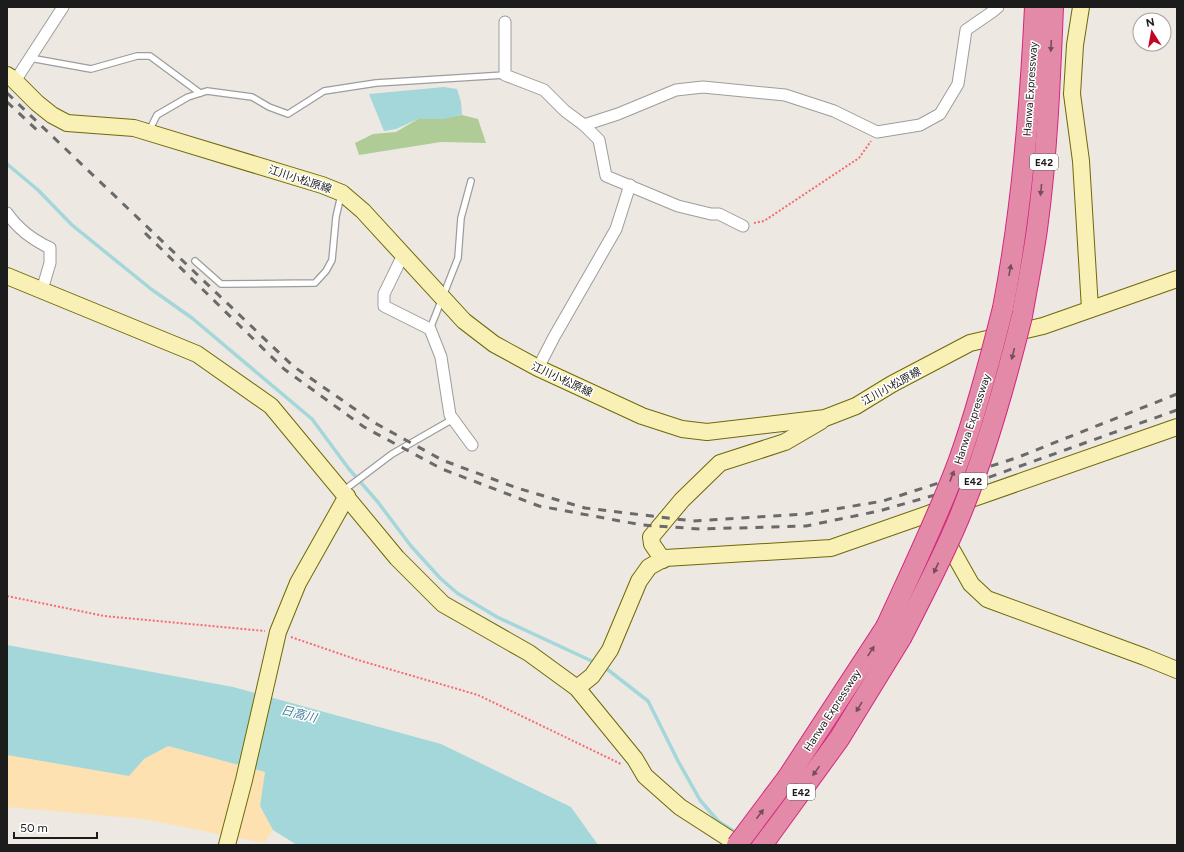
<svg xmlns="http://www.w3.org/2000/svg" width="1184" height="852" viewBox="0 0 1184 852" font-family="Figtree,'Noto Sans JP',sans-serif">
<rect width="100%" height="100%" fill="#ede8e2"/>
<polygon fill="#afcc97" points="462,115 478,119 486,143 441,142 359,155 355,143 373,134 396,132 418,119 439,119"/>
<polygon fill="#fde1b0" points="168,746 265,772 260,806 273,830 264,843 144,819 7,807 7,755 129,776 144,759"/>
<g fill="#a3d7da">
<polygon points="444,87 457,89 461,102 462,115 442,119 418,119 396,129 384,131 369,94"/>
<polygon points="7,645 233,687 441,744 571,807 598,845 297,845 273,830 260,806 265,772 168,746 144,759 129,776 7,755"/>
</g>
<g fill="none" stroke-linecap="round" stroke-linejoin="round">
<g stroke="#a3d7da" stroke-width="3.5">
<polyline points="7,164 38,190 72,225 151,289 192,318 312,419 349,469 377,501 411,546 440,578 457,593 497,617 596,663"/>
<polyline points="603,666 648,701 678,761 700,800 718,821 738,834"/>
</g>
<defs>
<g id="lane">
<polyline points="30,58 91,69 137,56 150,56 200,93"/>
<polyline points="149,131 157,115 188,97 207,91 252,97 269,107 288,114 324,91 376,83 505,75"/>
<polyline points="195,261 221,284 315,283 326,271 332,260 336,217 341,195"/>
<polyline points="430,329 458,258 461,218 471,181"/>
<polyline points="343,491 392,454 453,419"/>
</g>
<g id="street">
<polyline points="505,22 505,75 544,90 565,111 584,125 599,140 606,176 678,206 711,214 719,214 743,226"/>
<polyline points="15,81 63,7"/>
<polyline points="584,125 618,114 676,90 703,87 785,95 834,111 877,132 920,125 940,114 958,84 966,30 992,12 998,7"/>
<path d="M7,213C18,229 33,240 50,248V263L42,290"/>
<polyline points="403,255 384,294 384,306 430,329 441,357 450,415 472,445"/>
<polyline points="538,368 554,337 616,229 630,185"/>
</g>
<g id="secondary">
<polyline points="1081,7 1075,45 1072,94 1081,161 1090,309"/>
<polyline points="7,75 12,78 37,103 52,115 67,123 134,128 322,185 342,193 363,211 464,321 494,344 538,368 642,416 682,429 707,432 825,418 856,406 892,384 970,343 1043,326 1177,279"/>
<polyline points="7,276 197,354 271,406 397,558 443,604 529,653 577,688 635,759 645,776 680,807 739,845"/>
<polyline points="931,513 971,584 987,599 1145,657 1177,670"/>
<polyline points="663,560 652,544 651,537 682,500 720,463 785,442 821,421"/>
<polyline points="577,688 592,676 610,650 639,581 649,567 665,558 831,548 1177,427"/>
<polyline points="227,845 244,780 278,632 298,583 347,496"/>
</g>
<g id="highway">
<path d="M1003,308C1022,209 1030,108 1035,7"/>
<path d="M1022,316C1027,287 1033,258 1037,229C1047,156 1050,81 1053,7"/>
<polyline points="788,777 886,627"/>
<polyline points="762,845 839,739 901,638"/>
</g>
</defs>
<use href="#lane" stroke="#9d9d9d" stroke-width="8"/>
<use href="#street" stroke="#9d9d9d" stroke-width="13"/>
<use href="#secondary" stroke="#6f6907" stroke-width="18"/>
<use href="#highway" stroke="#d3277e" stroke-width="22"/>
<g stroke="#f66a72" stroke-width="2" stroke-dasharray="2 2" stroke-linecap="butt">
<polyline points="754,223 764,221 859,158 871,141"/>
<polyline points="7,596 104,616 265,631"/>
<polyline points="291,637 358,660 478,695 621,764"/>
</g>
<use href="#lane" stroke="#fff" stroke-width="5.5"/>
<use href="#street" stroke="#fff" stroke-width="11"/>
<use href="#secondary" stroke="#f8f0b5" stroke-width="16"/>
<use href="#highway" stroke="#e48aa9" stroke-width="20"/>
<g stroke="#6a6a6a" stroke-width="3" stroke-dasharray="8 8" stroke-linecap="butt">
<polyline points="7,93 293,366 375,423 442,460 517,488 585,508 693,521 806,514 883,501 1016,458 1177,394"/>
<polyline points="7,102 38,131"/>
<polyline points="145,233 284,369 364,427 442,469 539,506 642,525 700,529 806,526 879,511 956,489 1177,410"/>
</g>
<defs>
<g id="highway-bridge">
<path d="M886,627C911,572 938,517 959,460C977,410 990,360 1003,308"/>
<path d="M901,638C921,599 942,559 959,518C986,453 1005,385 1022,316"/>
<polyline points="737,845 788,777"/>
</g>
</defs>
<use href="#highway-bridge" stroke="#d3277e" stroke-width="22" stroke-linecap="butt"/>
<use href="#highway-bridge" stroke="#e48aa9" stroke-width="20"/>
</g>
<defs><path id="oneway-solid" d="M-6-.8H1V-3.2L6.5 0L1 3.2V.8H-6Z"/></defs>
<g fill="#764e5b">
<use href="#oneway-solid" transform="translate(1051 46) rotate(93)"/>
<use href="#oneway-solid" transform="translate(1041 190) rotate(96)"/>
<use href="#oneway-solid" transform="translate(1010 270) rotate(-79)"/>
<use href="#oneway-solid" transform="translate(1013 354) rotate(104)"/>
<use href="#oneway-solid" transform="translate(952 476) rotate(-69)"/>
<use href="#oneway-solid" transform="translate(936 568) rotate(115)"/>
<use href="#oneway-solid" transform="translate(871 651) rotate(-57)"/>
<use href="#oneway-solid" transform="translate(859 707) rotate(121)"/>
<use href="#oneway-solid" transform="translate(816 771) rotate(126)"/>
<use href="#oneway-solid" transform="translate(760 814) rotate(-53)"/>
</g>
<g text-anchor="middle" stroke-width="3" stroke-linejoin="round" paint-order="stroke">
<g fill="#fff" stroke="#606060" stroke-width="1">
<rect x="1030" y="154" width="28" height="16" rx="3"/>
<rect x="959" y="473" width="28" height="16" rx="3"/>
<rect x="787" y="784" width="28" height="16" rx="3"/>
</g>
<g font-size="10" font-weight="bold" fill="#1c1c1c">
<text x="1044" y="166">E42</text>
<text x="973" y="485">E42</text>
<text x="801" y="796">E42</text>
</g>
<g font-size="11" fill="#1c1c1c" stroke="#fff">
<text transform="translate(1030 89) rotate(-86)" y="4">Hanwa Expressway</text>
<text transform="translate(300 179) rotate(18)" y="4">江川小松原線</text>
<text transform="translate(562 379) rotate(25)" y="4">江川小松原線</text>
<text transform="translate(891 386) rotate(-29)" y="4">江川小松原線</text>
<text transform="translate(972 419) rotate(-72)" y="4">Hanwa Expressway</text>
<text transform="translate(832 710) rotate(-57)" y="4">Hanwa Expressway</text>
</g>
<g font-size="12" font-style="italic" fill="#457d9a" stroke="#fff">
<text transform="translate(299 714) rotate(14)" y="4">日高川</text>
</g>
</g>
<rect width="1184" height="852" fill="none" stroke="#1c1c1c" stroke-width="16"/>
<g transform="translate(1152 32) rotate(349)"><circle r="19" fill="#ffffff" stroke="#a4a4a4"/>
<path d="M0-3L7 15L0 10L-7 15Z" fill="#c30524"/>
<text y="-6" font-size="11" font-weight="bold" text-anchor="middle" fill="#1c1c1c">N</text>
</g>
<path d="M14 832v6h83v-6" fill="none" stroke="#1c1c1c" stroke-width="2"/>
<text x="20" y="832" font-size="12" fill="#1c1c1c" stroke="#ffffff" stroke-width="3" paint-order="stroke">50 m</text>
</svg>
